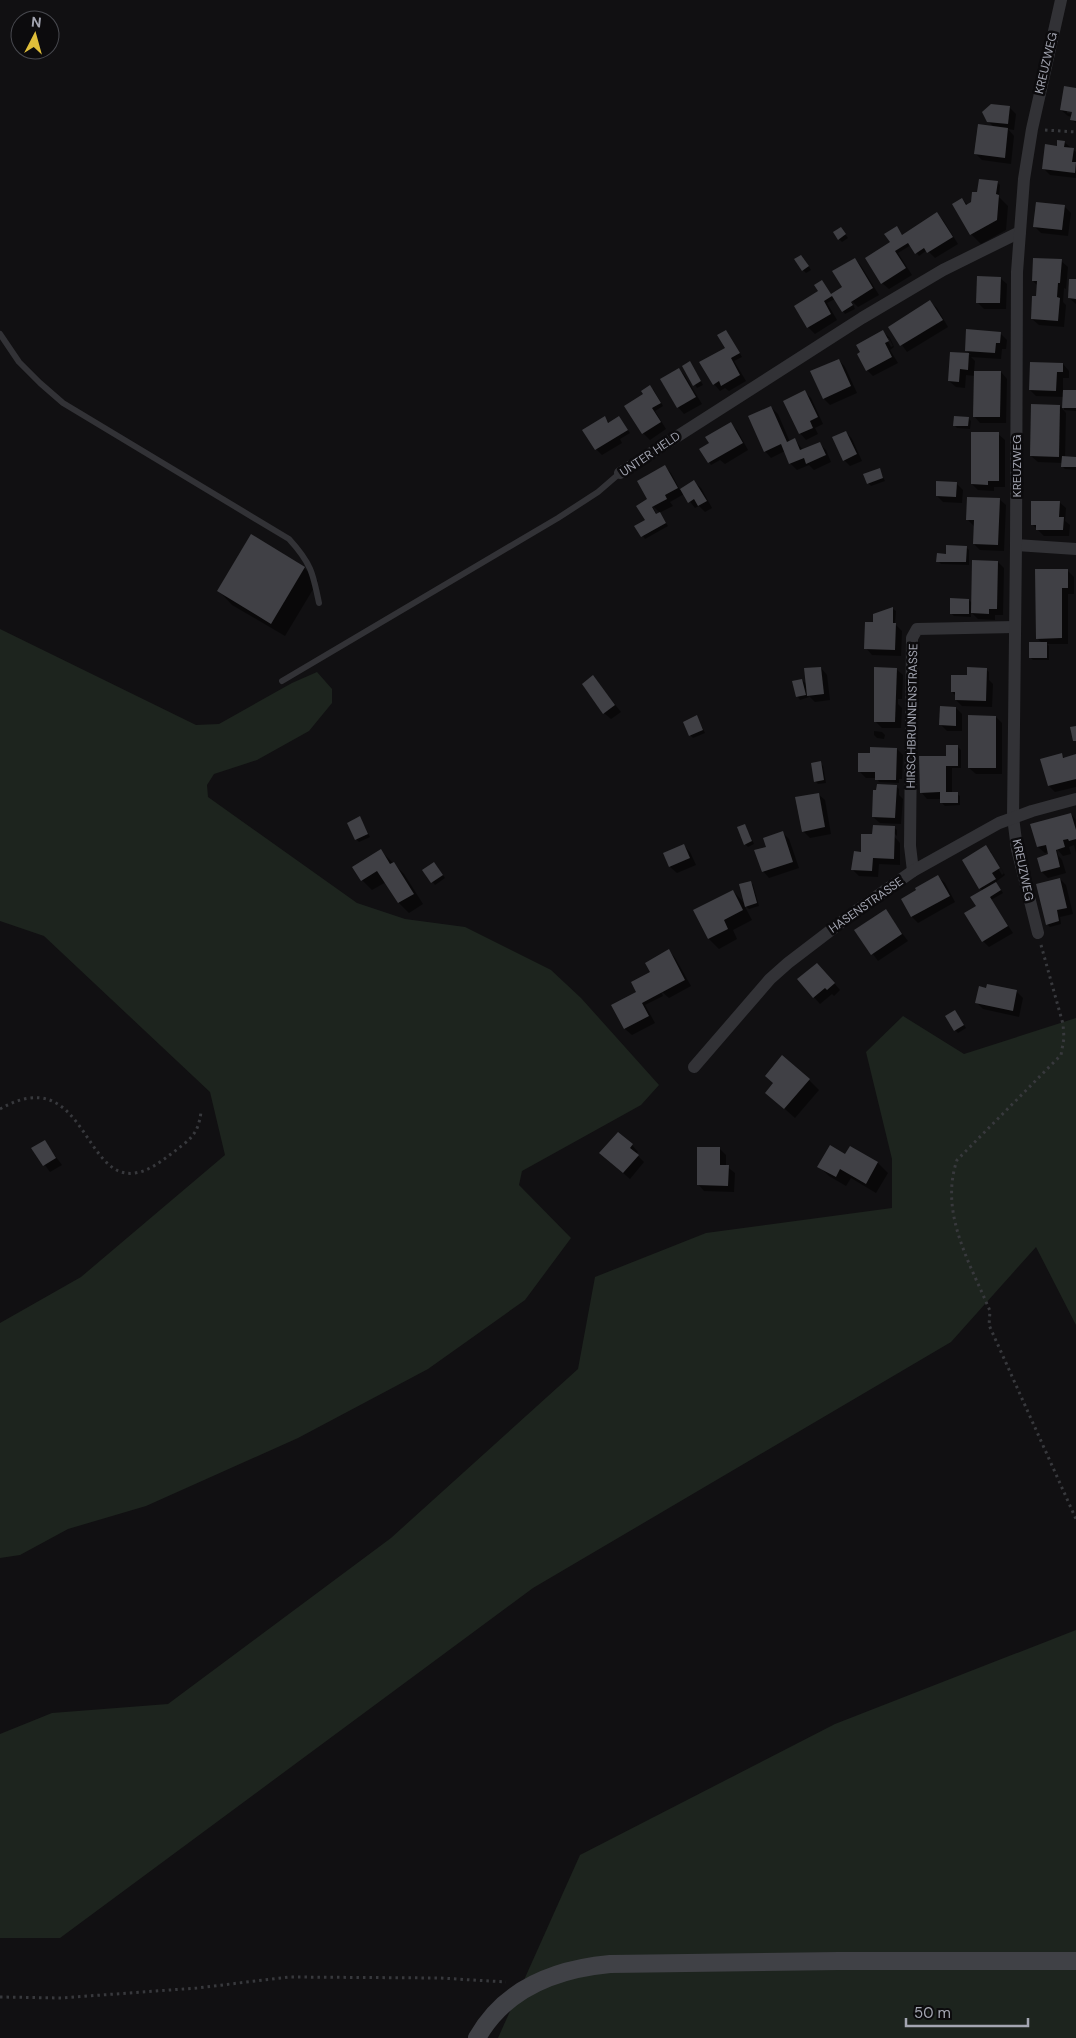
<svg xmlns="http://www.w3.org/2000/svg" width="1076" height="2038" viewBox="0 0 1076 2038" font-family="'DM Sans',sans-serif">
<rect width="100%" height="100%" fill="#111012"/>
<g fill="#1d241e">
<polygon points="0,629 196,725 219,724 292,683 317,672 332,689 332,703 309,731 257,760 214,774 207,785 208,797 357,903 405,919 465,927 551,970 581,998 659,1085 641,1105 522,1171 519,1185 571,1238 525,1300 428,1369 298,1438 146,1506 68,1529 20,1555 0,1558 0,1323 81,1277 225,1155 210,1092 44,936 0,921"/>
<polygon points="903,1016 964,1054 1076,1018 1076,1325 1036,1247 951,1342 533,1588 60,1938 0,1938 0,1734 52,1713 168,1704 391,1538 578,1369 595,1277 706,1233 892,1208 892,1159 866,1052"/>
<polygon points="1076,1630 1076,2038 498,2038 580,1855 835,1724"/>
</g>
<g fill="#0007" fill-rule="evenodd">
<path d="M1076,89V123L1072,120V117L1068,116L1061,110ZM1067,110L1073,111V114L1067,113Z"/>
<polygon points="1009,107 1016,114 1014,130 1008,129 1014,136 1011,164 982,160 976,154 995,128 988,121"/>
<polygon points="1064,142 1076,152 1076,178 1050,175 1043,168 1058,147"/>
<polygon points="997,182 1000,185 999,197 1008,206 1006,230 981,244 971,234 962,199 968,205"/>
<polygon points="1064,206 1071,213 1068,236 1041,233 1034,226"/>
<polygon points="937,214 943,220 958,244 935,258 927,250 919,256 911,245 898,253 912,275 889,289 882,283 891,242 896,227 903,236"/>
<polygon points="843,231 848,238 842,242 839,239"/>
<polygon points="804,259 811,270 806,273 803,270"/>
<polygon points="855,259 861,266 879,295 858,307 851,300 855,309 845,314 835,299 827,303 837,320 815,334 808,327 796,306 831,295 842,289"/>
<polygon points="1061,261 1068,267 1066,289 1064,288 1063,302 1066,305 1064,327 1039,325 1032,319 1038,286 1033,281"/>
<polygon points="1000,278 1007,284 1006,309 984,309 977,302"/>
<polygon points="1076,280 1076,304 1069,298"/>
<polygon points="930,302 937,308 948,327 907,352 889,327"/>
<polygon points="726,331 742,357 734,361 746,381 729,391 725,388 720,391 714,384 726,348"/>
<path d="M883,332L890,338L894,347L890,350L898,363L873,376L867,370ZM886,338H889L893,346L891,347Z"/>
<polygon points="1000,333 1007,340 1006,349 1002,349 1001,359 971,357 975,361 974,372 1001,372 1007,379 1006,423 980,423 974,416 975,376 966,375 965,388 956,387 949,381 951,353 971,355 966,350"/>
<polygon points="839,360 845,367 857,393 830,405 824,399"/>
<polygon points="1063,364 1069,371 1069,378 1063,378 1063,391 1076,391 1076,411 1064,410 1064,397 1036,396 1030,390"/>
<polygon points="683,366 692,366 703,385 697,388"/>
<polygon points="679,369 685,376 702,404 684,414 678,407"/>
<polygon points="653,389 663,406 655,411 666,429 650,440 643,433 626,406"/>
<polygon points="805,392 811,398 823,424 815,428 818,434 806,440 800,433"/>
<polygon points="1060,406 1066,413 1065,458 1076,458 1076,470 1065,469 1062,466 1063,463 1038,462 1031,456"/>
<polygon points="771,407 778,414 790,442 795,440 803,450 819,443 826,450 831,462 814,470 809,465 797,470 790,463 785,451 771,458 765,451"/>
<polygon points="604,418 610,423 619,418 630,433 620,439 622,443 602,455 596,449"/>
<polygon points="968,418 971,421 970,429 957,428 954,425"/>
<polygon points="730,424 737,430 748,450 725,464 720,460 711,465 709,462 710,444"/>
<polygon points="846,432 852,439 862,461 850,466 844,460"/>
<polygon points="998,434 1005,440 1005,487 994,487 994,491 978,490 972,484"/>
<path d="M664,466L671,473L680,490L694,482L701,488L712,508L705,512L699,506L695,508L684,494L670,502L673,506L659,513L668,526L645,539L636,526L646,521L647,501ZM652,505L660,513L657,515Z"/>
<polygon points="879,470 885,481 871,486 868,483"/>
<polygon points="956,483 963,490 962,503 943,502 937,496"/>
<polygon points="999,499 1006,505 1004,551 980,550 974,544 975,527 968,520"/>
<polygon points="1059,502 1066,508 1065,521 1070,525 1069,536 1044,536 1032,524"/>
<polygon points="252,536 304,568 318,581 285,636 232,605 219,591"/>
<polygon points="966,547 969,550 969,565 941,564 938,561"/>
<polygon points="998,562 1004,568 1003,615 995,615 995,620 978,619 971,612 971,617 954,616 951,613 969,600 972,603"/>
<polygon points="1068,571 1074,577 1074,594 1068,594 1068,644 1047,644 1049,646 1049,660 1033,660 1030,657 1042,643 1037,638"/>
<polygon points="893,609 896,611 895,624 902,631 901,656 872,655 866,648 876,624"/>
<polygon points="821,668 827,675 830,700 815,702 808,695 809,697 800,700 798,697 802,680 808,686"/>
<polygon points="875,668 896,669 903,675 902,699 898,699 898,704 902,708 901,728 882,728 875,721"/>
<polygon points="986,669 989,672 989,680 993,684 992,707 962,706 956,700 956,696 952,692 970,677"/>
<polygon points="593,677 621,712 611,719 604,713"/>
<polygon points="956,708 962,714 962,731 947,731 940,724"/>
<polygon points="697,717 705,733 693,738 690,735"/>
<polygon points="996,717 1002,723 1002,774 976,774 969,768"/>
<polygon points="874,731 882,732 885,735 884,739 877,738 874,735"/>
<polygon points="958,747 961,750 961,768 952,768 952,794 957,794 960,796 960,805 945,806 942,803 942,799 927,799 921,792 945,757"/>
<polygon points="897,749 903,755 902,779 899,779 899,783 879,782 877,778 866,778 859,771 871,755"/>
<polygon points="1061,755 1065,758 1076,756 1076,787 1055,792 1049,786"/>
<polygon points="820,763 823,766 826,783 818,784 815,781"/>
<polygon points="896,786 899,789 899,795 903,799 901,824 880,823 873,817"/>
<polygon points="818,794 825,800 831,834 810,838 803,831"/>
<polygon points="1071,814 1076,820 1076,853 1074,845 1069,847 1071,854 1063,856 1057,849 1058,855 1062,860 1066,873 1048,878 1042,872 1038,858 1050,855 1049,852 1045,853 1038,847"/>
<polygon points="360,818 370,837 359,842 356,839"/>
<polygon points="745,825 754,844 748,847 745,844"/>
<polygon points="894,827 897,830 897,836 891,830 889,831 900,843 900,865 879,864 878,877 859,876 853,870 874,835"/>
<polygon points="782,832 789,839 799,868 769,878 763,871 767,847"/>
<polygon points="684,846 690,852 696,865 677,873 670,867 665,854"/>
<polygon points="986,847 992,853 989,853 1002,875 1004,873 992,853 1005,875 997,881 996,883 1003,893 991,900 1013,933 989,947 983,941 978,906 983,891 980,888"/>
<polygon points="381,851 404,874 423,904 409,913 399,903 386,882 372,890 362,880"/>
<polygon points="437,867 445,878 435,885 424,871"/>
<polygon points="938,877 945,883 955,902 918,923 912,917 902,900"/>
<polygon points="1060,879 1066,885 1073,914 1060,917 1061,924 1050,927 1047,924"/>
<polygon points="750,882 753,885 759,906 749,909 744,905 752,920 733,930 737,939 719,949 709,939 733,891 746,905"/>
<polygon points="885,911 908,941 878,961 856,931"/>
<polygon points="669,951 675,958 691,986 669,998 661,991 663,996 645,1005 655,1023 632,1035 625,1029 613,1006 637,992"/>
<polygon points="824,971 840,990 834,996 832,994 820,1004 799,980"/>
<polygon points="1017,992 1023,998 1019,1017 983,1009 977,1003"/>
<polygon points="955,1011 966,1028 958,1033 955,1030"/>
<polygon points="809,1080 819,1090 795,1118 767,1093"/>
<polygon points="44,1141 62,1165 50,1172 33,1149"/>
<polygon points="632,1145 638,1152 636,1154 644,1162 630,1179 607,1159"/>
<polygon points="851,1148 878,1163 888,1173 876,1193 851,1178 846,1186 829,1176 819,1166 846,1156"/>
<polygon points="720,1149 726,1155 726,1166 735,1173 734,1192 704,1191 698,1184"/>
</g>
<g fill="#404045">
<polygon points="1064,86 1076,88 1076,121 1070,120 1072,112 1060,110"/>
<polygon points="991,104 1010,106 1008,124 987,122 982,112"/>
<polygon points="978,124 1008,128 1005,158 974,154"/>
<polygon points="1057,140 1065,141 1064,147 1074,148 1072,162 1076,162 1075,173 1042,169 1045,144 1057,146"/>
<polygon points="979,179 998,181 996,194 999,195 997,220 970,235 952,204 962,198 966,205 971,202 972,192 977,192"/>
<polygon points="1036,202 1065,205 1062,230 1033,227"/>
<polygon points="937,212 953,237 927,253 924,248 915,254 908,243 895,251 906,268 881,284 865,258 890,242 884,234 897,226 902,235"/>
<polygon points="841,227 846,234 838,240 833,232"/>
<polygon points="801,255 809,266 802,271 794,259"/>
<polygon points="855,258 873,288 851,302 853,305 842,312 832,296 824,301 831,314 807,328 794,306 818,291 814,285 822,280 831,294 842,287 832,271"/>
<polygon points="1033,258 1062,259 1060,283 1058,283 1057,297 1060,298 1058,321 1031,319 1032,296 1036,296 1037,281 1032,281"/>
<polygon points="977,276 1001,277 1000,303 976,303"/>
<polygon points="1069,279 1076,279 1076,299 1068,298"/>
<polygon points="930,300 943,320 900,346 888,327"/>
<polygon points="966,329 1001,332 1000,343 996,343 995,353 965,351"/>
<polygon points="726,330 740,353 731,358 740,375 721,386 719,381 713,385 699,362 725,348 717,335"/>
<polygon points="883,330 889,341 885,343 892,357 866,371 857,354 860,352 856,345"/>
<polygon points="950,352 969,353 968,370 960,369 959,382 948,381"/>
<polygon points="839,359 851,386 823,399 810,371"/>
<polygon points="690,361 701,381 693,386 682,366"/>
<polygon points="1030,362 1063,363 1063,372 1057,372 1056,391 1029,390"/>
<polygon points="679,368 696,397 677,408 660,379"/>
<polygon points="974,371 1001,371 1000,417 973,417"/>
<polygon points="650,385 661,403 652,408 661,422 642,434 624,406 643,394 641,391"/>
<polygon points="805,390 818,417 810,421 813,428 799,434 783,401"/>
<polygon points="1063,390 1076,390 1076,408 1062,408"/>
<polygon points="1031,404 1060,405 1059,457 1030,456"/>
<polygon points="771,406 787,442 795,438 800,450 820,442 826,455 806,464 804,458 789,464 781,444 764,452 748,416"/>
<polygon points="605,416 608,423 619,416 628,430 595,450 582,430"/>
<polygon points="954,416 969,417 968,426 953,426"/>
<polygon points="731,422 743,443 708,463 699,449 709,443 705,437"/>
<polygon points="846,431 857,454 843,461 832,437"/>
<polygon points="971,432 999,432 999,481 988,481 988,485 971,484"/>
<polygon points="1062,456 1076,457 1076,467 1061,467"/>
<polygon points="665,465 678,488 665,495 667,499 652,507 656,514 660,512 666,523 641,537 634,526 645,520 636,506 647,499 637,481"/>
<polygon points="880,468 883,478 867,484 863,474"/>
<polygon points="694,480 707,501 698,506 694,499 688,503 680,489"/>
<polygon points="936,481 957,482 956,497 936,496"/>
<polygon points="967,497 1000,498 998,545 973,544 974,520 966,520"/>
<polygon points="1031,501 1060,501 1059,517 1064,517 1063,530 1036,530 1036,525 1031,525"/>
<polygon points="251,534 305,567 271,624 217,591"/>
<polygon points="946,545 967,546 966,562 936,562 937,553 946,554"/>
<polygon points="972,560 998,561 997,609 989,609 989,614 971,613"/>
<polygon points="1035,569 1068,569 1068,588 1062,588 1062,638 1036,639"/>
<polygon points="950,598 969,599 969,614 950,614"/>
<polygon points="893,607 893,623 896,623 895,650 864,649 865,622 873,622 873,614"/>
<rect x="1029" y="642" width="18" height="16"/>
<polygon points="821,667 824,694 807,696 804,668"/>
<polygon points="874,667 897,668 895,722 874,722"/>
<polygon points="967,667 987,668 986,701 955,700 955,692 951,692 951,675 967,675"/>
<polygon points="593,675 615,705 603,714 582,684"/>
<polygon points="802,679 806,695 796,697 792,681"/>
<polygon points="940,706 956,707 956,726 939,725"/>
<polygon points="697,715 703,730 689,736 683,722"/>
<polygon points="968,715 996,716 996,768 968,768"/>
<polygon points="1076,726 1076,741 1073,741 1070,727"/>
<polygon points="946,745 958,745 958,766 946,766 946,792 958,792 958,803 940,803 940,792 920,793 919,756 946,756"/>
<polygon points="870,747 897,748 896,780 875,780 875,772 858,772 858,753 870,753"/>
<polygon points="1062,753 1063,758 1076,754 1076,779 1048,786 1040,759"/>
<polygon points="821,761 824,780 814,782 811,763"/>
<polygon points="877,784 897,785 895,818 872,817 873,790 876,790"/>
<polygon points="819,793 825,827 802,832 795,797"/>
<polygon points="1071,813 1076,830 1076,839 1069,841 1068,839 1063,840 1065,847 1056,850 1060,867 1041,872 1037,858 1048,854 1046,845 1037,847 1030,824"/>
<polygon points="360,816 368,834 355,840 347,823"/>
<polygon points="745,824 752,841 744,845 737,827"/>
<polygon points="873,825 895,826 894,859 873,858 872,871 851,870 854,851 861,852 861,834 872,834"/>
<polygon points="783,831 793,862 762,872 754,850 766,847 763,838"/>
<polygon points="684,844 690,858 669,867 663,853"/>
<polygon points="986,845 1000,868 992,873 996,879 979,889 962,860"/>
<polygon points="381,849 390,864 394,862 414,894 398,903 377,871 361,881 352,867"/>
<polygon points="434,862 443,875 431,883 422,870"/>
<polygon points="938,875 950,896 911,917 901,899 916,890 915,888"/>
<polygon points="1060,878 1067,908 1057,910 1059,921 1046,925 1036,884"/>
<polygon points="751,881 757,903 745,907 739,884"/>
<polygon points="996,882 1001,890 990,897 1008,926 982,942 964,913 976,906 970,897"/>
<polygon points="733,890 743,910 724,920 728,929 708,939 693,910"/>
<polygon points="886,909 902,934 871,955 854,930"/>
<polygon points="669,949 685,980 642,1003 649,1016 624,1029 611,1005 636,992 631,982 650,972 645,963"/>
<polygon points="817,963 835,983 827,990 825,988 813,998 797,979"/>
<polygon points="987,984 1017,990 1013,1011 975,1003 979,986 986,988"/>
<polygon points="955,1010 964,1025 954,1031 945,1016"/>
<polygon points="782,1055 810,1079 784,1109 765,1093 773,1083 765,1076"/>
<polygon points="618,1132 633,1144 630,1148 639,1155 623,1173 599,1153"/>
<polygon points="45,1140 56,1158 43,1166 31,1148"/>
<polygon points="830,1145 845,1154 850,1146 878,1162 866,1184 840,1169 836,1177 817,1167"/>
<polygon points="697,1147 720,1147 720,1165 729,1165 728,1186 697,1185"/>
</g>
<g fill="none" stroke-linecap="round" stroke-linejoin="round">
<g stroke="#38393d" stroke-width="3" stroke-dasharray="2.5 4" stroke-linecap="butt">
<polyline points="1045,130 1076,132"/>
<path d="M1041,945L1063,1024L1064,1038L1061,1055L957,1160C939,1213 970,1263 990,1311L989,1325L1076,1519"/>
<path d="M0,1109C84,1061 83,1181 135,1173C149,1171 160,1162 171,1154C189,1140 198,1136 201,1112"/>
<polyline points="0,1997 61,1998 197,1988 289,1977 440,1978 506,1982"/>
</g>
<g stroke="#323236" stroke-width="6">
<path d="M0,334L19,362L40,383L63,403L289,539C311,563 313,573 319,603"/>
<polyline points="282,681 558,518 598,492 620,473"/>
</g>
<g stroke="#323236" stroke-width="12">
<polyline points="620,473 862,318 943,270 1020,232"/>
<polyline points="1016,545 1076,549"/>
<polyline points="913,871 910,846 912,638 917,629 1014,627"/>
<polyline points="1038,933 1017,849 1013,817 1016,545 1017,272 1024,179 1032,129 1061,0"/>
<polyline points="694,1067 770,979 788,963 856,911 913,871 999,823 1032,811 1076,799"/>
</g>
<path stroke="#404146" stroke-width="18" d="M477,2038C505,1988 556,1969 610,1964L839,1961H1076"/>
</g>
<g text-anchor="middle" stroke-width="5" stroke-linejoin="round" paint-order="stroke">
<g font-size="12" fill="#a3a5b1" stroke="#0c0b0d">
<text transform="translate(1046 63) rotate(-77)" y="4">KREUZWEG</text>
<text transform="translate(650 454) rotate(-34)" y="4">UNTER HELD</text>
<text transform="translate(1017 466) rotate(-90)" y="4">KREUZWEG</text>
<text transform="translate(912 716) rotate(-89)" y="4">HIRSCHBRUNNENSTRASSE</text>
<text transform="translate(1023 870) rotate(78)" y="4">KREUZWEG</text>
<text transform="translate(866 905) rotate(-35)" y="4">HASENSTRASSE</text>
</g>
</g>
<g transform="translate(35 35) rotate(6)"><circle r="24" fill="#0c0b0d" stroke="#48494f"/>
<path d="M0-4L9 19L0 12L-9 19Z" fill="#e0be3a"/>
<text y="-8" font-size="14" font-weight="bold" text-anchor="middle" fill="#a3a5b1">N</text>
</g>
<path d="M906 2018v8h122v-8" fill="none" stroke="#a3a5b1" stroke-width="2.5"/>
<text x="914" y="2018" font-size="15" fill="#a3a5b1" stroke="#0c0b0d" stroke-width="4" paint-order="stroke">50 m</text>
</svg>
